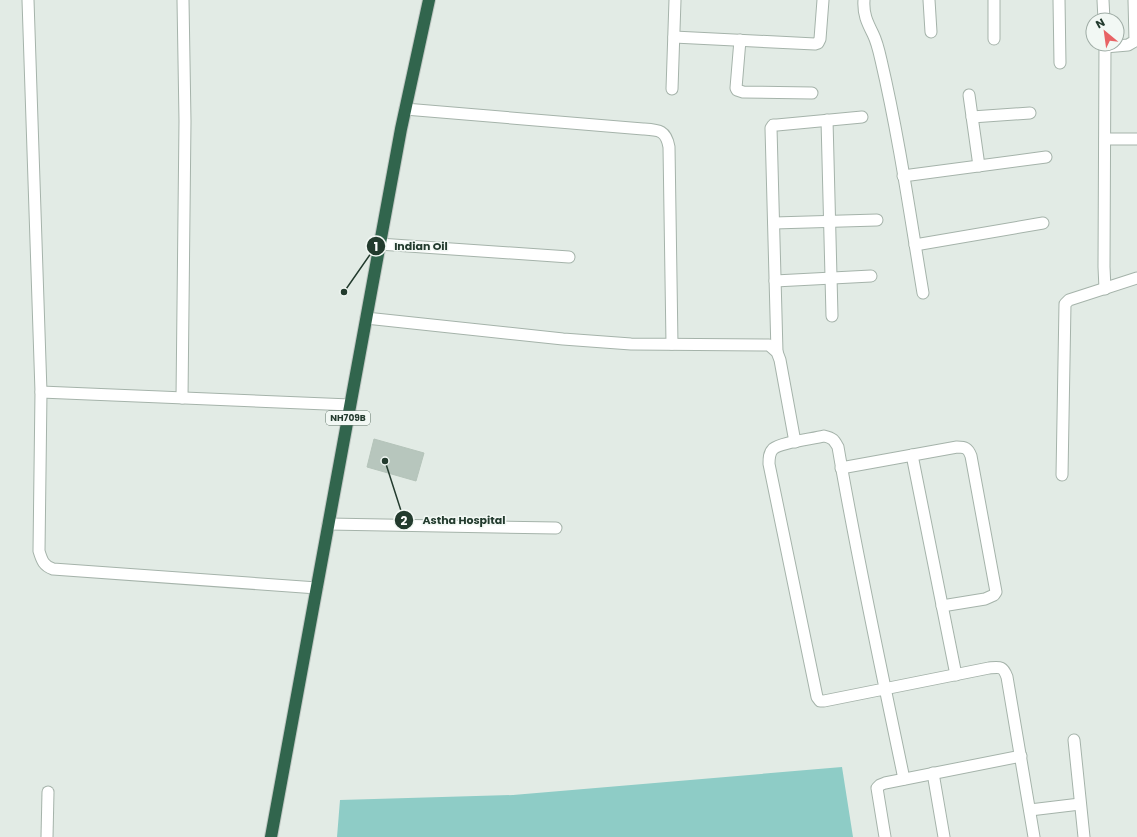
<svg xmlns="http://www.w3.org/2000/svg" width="1137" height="837" viewBox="0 0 1137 837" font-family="Poppins,sans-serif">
<rect width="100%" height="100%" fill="#e2ebe5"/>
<polygon fill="#8eccc6" points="842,767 853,837 337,837 340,800 513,795"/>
<polygon fill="#b7c6bd" stroke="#b5c4ba" points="374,439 424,453 416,481 367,467"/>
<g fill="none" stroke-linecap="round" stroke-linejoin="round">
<defs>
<g id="street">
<path d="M28,0L41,392L39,551C42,561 44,566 53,569L317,588"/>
<path d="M864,0C863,14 867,22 873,34C877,42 879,51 881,60C899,137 910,215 923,293"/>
<polyline points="929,0 931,32"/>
<polyline points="994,0 994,39"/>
<polyline points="1059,0 1060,63"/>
<polyline points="1103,0 1104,20"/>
<polyline points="674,37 815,44 818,43 820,39 823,0"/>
<polyline points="740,40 736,88 737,90 743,92 812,93"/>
<polyline points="1105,47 1128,45 1135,41 1134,0"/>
<polyline points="672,89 675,0"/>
<polyline points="969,95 979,166"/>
<path d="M405,109L643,129C659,130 666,130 669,147L672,344"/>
<polyline points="972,117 1030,113"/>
<polyline points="827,120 832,316"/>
<polyline points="1105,139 1137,139"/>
<polyline points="903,176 1046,157"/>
<polyline points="774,223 877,220"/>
<polyline points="379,244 569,257"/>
<polyline points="915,245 1043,223"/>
<polyline points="775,281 871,276"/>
<polyline points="1105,289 1104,267 1105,44"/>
<polyline points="366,318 563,339 631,344 769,345 777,352 780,360 795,442"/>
<polyline points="777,352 771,128 773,125 777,125 862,117"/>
<polyline points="41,392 350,405"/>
<polyline points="182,398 185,121 183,0"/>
<polyline points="912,455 956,675"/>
<path d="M841,468L957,447C965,447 968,448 971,456L996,592L994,595L985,599L942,606"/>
<polyline points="1062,475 1065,304 1069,300 1137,278"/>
<polyline points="328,524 556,528"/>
<polyline points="1074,740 1084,837"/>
<polyline points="933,773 944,837"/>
<path d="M904,779C881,668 857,558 838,447C834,440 833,438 824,436C813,439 781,442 773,449C769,453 769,458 769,464L817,697L820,701H824L989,668C1000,667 1003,666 1007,677L1034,837"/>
<polyline points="1030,810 1080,804"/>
<polyline points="47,837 48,792"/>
<polyline points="885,837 877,788 880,785 885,783 1021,756"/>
</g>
<polyline id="highway" points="271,837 401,129 429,0"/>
</defs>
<use href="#street" stroke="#a5b3aa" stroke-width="13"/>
<use href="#highway" stroke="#c1c8c4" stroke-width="14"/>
<use href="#street" stroke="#fff" stroke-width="11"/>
<use href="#highway" stroke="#31654d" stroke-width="12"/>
</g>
<g text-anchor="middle" stroke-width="3" stroke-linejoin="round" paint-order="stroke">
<rect fill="#f2f8f4" stroke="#617469" stroke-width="1" x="326" y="411" width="44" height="14" rx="3"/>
<g font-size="9" font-weight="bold" fill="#233b2e">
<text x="348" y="421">NH709B</text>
</g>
</g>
<path fill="none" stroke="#233b2e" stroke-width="1.5" d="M344 292L376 246M385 461L404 520"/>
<g fill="#233b2e" stroke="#f2f8f4" stroke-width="1.5">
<circle cx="344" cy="292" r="4"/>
<circle cx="385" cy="461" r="4"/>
<circle cx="376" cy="246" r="10"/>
<circle cx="404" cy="520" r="10"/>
</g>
<g font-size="12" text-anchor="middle" font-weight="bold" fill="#fff">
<text x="376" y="251">1</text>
<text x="404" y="525">2</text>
</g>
<g font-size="11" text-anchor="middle" font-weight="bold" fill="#233b2e" stroke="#f2f8f4" stroke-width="3" stroke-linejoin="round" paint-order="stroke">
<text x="421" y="250">Indian Oil</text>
<text x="464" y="524">Astha Hospital</text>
</g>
<g transform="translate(1105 32) rotate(331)"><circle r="19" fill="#f2f8f4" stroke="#9faca5"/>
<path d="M0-3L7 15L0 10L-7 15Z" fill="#e86365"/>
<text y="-6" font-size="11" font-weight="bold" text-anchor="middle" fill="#233b2e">N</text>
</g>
</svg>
